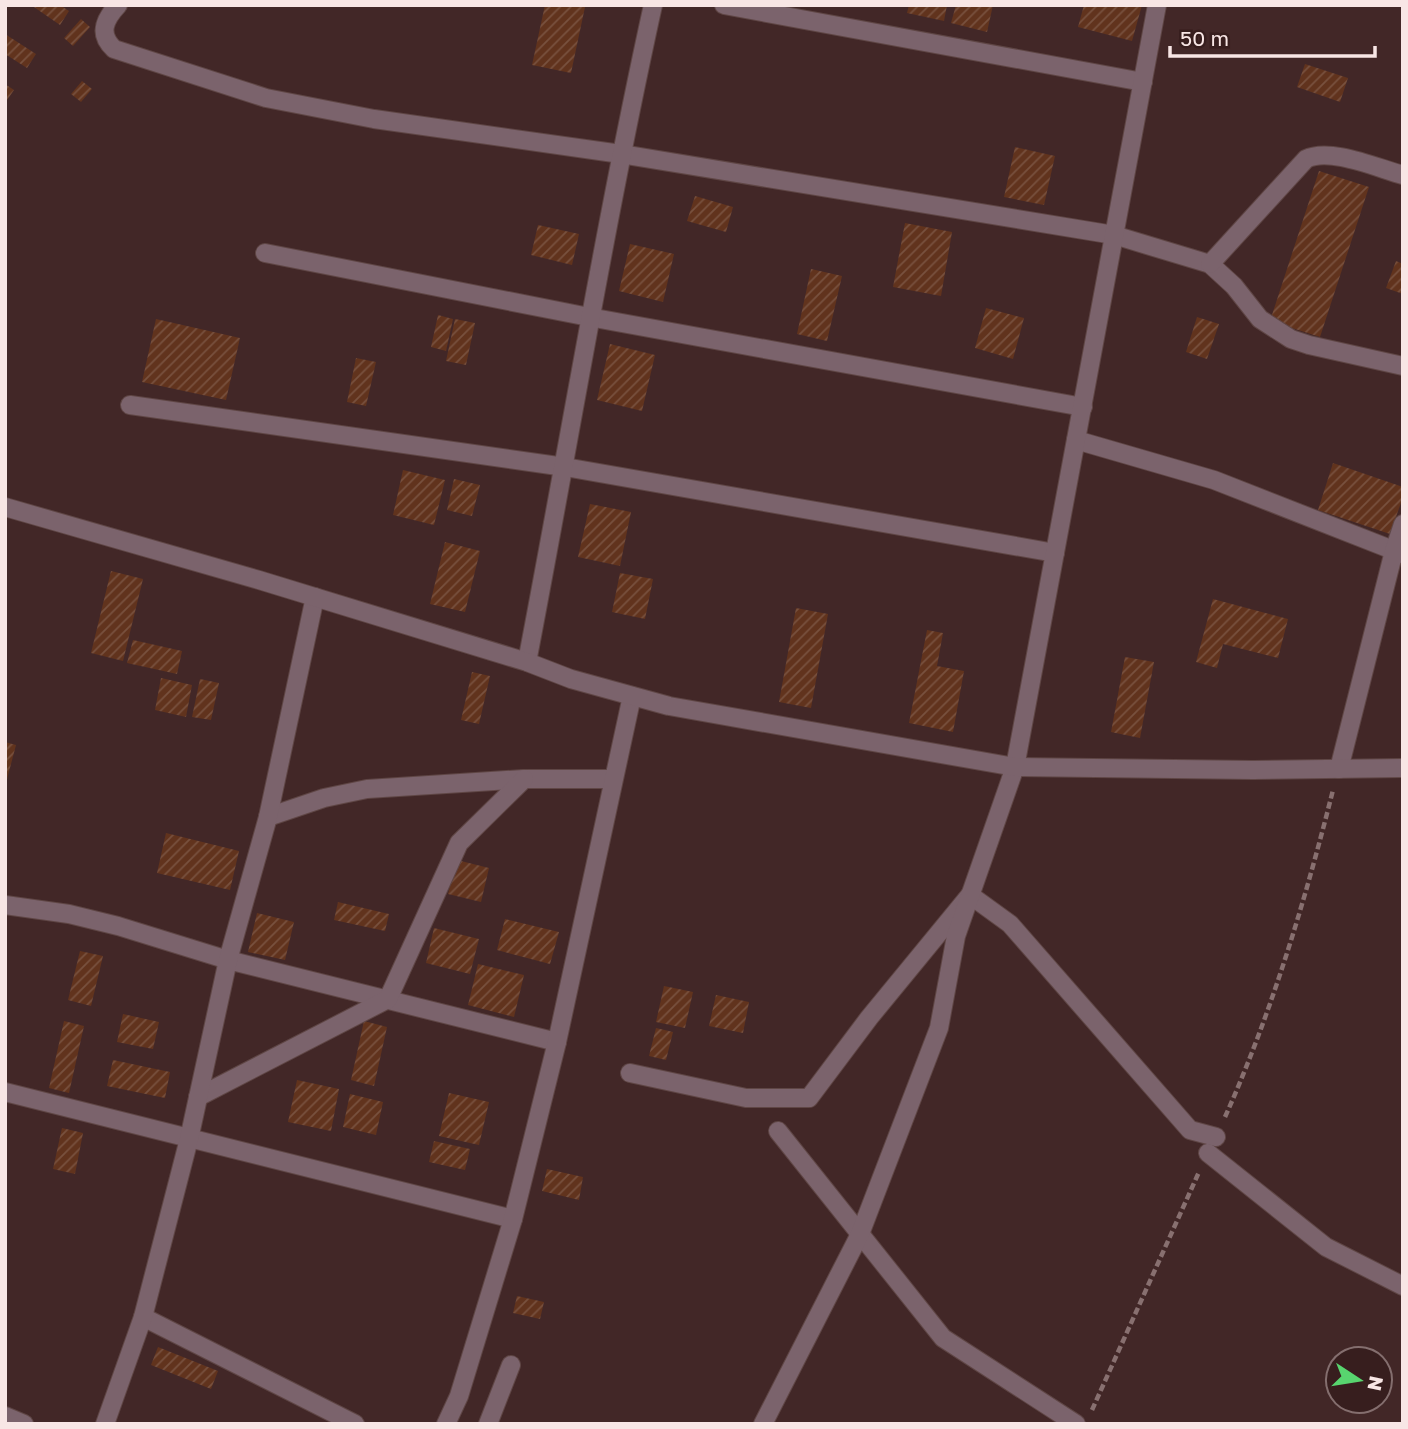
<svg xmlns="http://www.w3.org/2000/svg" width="1408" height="1429" viewBox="0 0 1408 1429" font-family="'Golos Text',sans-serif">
<defs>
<pattern id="building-hatch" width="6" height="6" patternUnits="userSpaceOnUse" patternTransform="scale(1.75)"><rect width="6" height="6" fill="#61331d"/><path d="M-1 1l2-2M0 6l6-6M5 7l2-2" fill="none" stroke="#78513e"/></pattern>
</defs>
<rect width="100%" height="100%" fill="#422727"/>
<g fill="url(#building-hatch)">
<polygon points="31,5 60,5 69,11 60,25"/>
<polygon points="545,5 585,7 571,73 532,65"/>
<polygon points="909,5 947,5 944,21 907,13"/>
<polygon points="956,5 993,5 987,32 951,23"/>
<polygon points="1084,5 1142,5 1132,41 1078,27"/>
<polygon points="81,19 90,27 73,46 64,38"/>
<polygon points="5,34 36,54 27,68 5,54"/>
<polygon points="1305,64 1348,78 1340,102 1297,87"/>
<polygon points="82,81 92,89 81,102 71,94"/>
<polygon points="5,84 14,90 5,103"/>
<polygon points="1015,147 1055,156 1044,205 1004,197"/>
<polygon points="1319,171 1369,187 1320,337 1270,321"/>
<polygon points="695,196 733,207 726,232 687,221"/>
<polygon points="905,223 952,232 941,296 893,287"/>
<polygon points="538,225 579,234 572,265 531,255"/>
<polygon points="630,244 674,254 663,302 619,291"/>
<polygon points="1396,261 1403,264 1403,294 1386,288"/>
<polygon points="811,269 842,276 827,341 797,334"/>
<polygon points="986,308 1024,318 1013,359 975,348"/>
<polygon points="438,315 453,319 446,351 431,347"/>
<polygon points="1197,317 1219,324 1207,359 1186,352"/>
<polygon points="156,319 240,338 226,400 142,382"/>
<polygon points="455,319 475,323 466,365 446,361"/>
<polygon points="610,344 655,355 642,411 597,400"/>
<polygon points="356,358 376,362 366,406 347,402"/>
<polygon points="1333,463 1403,487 1403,497 1390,534 1318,510"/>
<polygon points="403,470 445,480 434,525 393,515"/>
<polygon points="454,479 480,485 472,516 447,510"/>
<polygon points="590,504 631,512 620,566 578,557"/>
<polygon points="445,542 480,551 465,612 430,604"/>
<polygon points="111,571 143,579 123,661 91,653"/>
<polygon points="620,573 653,579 645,619 612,612"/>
<polygon points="1213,599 1288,619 1278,658 1223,644 1217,668 1196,662"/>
<polygon points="796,608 828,614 811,708 779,702"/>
<polygon points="927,630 943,633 937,666 964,671 953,732 909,723"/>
<polygon points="133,640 182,651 177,674 127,663"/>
<polygon points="1125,657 1154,662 1140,738 1111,732"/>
<polygon points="472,672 490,676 479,724 461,720"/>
<polygon points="161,678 192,685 186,717 155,710"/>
<polygon points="200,679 219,683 211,720 192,717"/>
<polygon points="5,742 16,745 6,783 5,783"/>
<polygon points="166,833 239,851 230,890 157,873"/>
<polygon points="457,860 489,868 481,902 448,894"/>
<polygon points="338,902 389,914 385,931 334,920"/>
<polygon points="257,913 294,922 285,960 248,952"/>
<polygon points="505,919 559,932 550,964 497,950"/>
<polygon points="434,928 479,939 470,974 426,963"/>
<polygon points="80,951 103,956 91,1006 68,1000"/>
<polygon points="478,964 524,975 514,1017 468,1005"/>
<polygon points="664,986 693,992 685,1028 656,1022"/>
<polygon points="716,995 749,1002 743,1033 709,1026"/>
<polygon points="123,1014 159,1022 153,1049 117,1042"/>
<polygon points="64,1021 84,1026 69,1093 49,1088"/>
<polygon points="364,1021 387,1027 374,1086 351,1080"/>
<polygon points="656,1028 673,1032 666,1060 649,1056"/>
<polygon points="113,1060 170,1072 165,1098 107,1086"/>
<polygon points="297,1080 339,1089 331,1131 288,1122"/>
<polygon points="449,1093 489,1102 479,1145 439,1136"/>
<polygon points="350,1094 383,1102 376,1135 343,1127"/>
<polygon points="62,1128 83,1133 75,1174 53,1169"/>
<polygon points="434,1141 470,1149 465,1170 429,1162"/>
<polygon points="547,1169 583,1177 579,1200 542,1191"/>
<polygon points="517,1296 544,1302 540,1319 513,1313"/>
<polygon points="158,1347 218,1371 211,1389 151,1365"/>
</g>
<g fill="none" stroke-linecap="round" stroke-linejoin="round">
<defs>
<g id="minor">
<path d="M118,5C104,20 98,34 114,49L266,98L374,119L621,154L1114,235L1210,264L1234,286L1260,319L1291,339L1309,345L1403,366"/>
<polyline points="724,5 1143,82"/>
<polyline points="265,253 589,317 1083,407"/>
<path d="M1210,264L1306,159C1330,147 1377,168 1403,175"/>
<polyline points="130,405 565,467 1055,553"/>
<polyline points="1076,440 1214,480 1403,554"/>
<path d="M527,662C569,443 605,223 653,5"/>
<polyline points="1339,769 1394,551 1403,524"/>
<polyline points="268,817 324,798 367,789 524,779 613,779"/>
<polyline points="5,905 69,914 118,926 228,960 557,1042"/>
<polyline points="630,1073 746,1098 809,1098 869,1018 970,895 1010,924 1190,1130 1216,1137"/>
<polyline points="5,1092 513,1219"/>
<polyline points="198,1097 388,999 459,843 524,779"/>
<polyline points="778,1131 943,1338 1076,1424"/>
<polyline points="1208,1153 1326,1247 1403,1286"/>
<polyline points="143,1317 355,1424"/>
<polyline points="5,1416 24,1424"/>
<polyline points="105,1424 143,1317 189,1139 228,960 268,817 315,597"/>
<polyline points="446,1424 459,1396 513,1219 557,1042 632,696"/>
<polyline points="488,1424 511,1365"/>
<polyline points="763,1424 860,1234 939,1028 956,936 1015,767 1157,5"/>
</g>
<polyline id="tertiary" points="5,507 259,580 527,662 571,679 669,706 1015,767 1253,770 1403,768"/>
</defs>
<use href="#minor" stroke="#5f4645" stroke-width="20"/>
<use href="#tertiary" stroke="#5f4645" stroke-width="20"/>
<g stroke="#887070" stroke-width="4.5" stroke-dasharray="7 3.5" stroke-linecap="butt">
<path d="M1225,1117C1272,1012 1305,901 1333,790"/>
<polyline points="1092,1410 1199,1172"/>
</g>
<use href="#minor" stroke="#7b636c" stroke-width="18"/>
<use href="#tertiary" stroke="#7b636c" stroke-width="18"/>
</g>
<rect width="1408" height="1429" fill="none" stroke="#f8e6e5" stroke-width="14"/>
<g transform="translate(1359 1380) rotate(102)"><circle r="33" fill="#371e1e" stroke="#846e6e" stroke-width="2"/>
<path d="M0-5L12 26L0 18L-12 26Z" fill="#58d56f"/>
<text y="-10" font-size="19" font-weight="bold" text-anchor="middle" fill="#f8e6e5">N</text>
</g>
<path d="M1170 46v10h205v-10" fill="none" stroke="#f8e6e5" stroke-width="3.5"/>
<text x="1180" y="46" font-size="21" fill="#f8e6e5" stroke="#371e1e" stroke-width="5" paint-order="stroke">50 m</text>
</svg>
